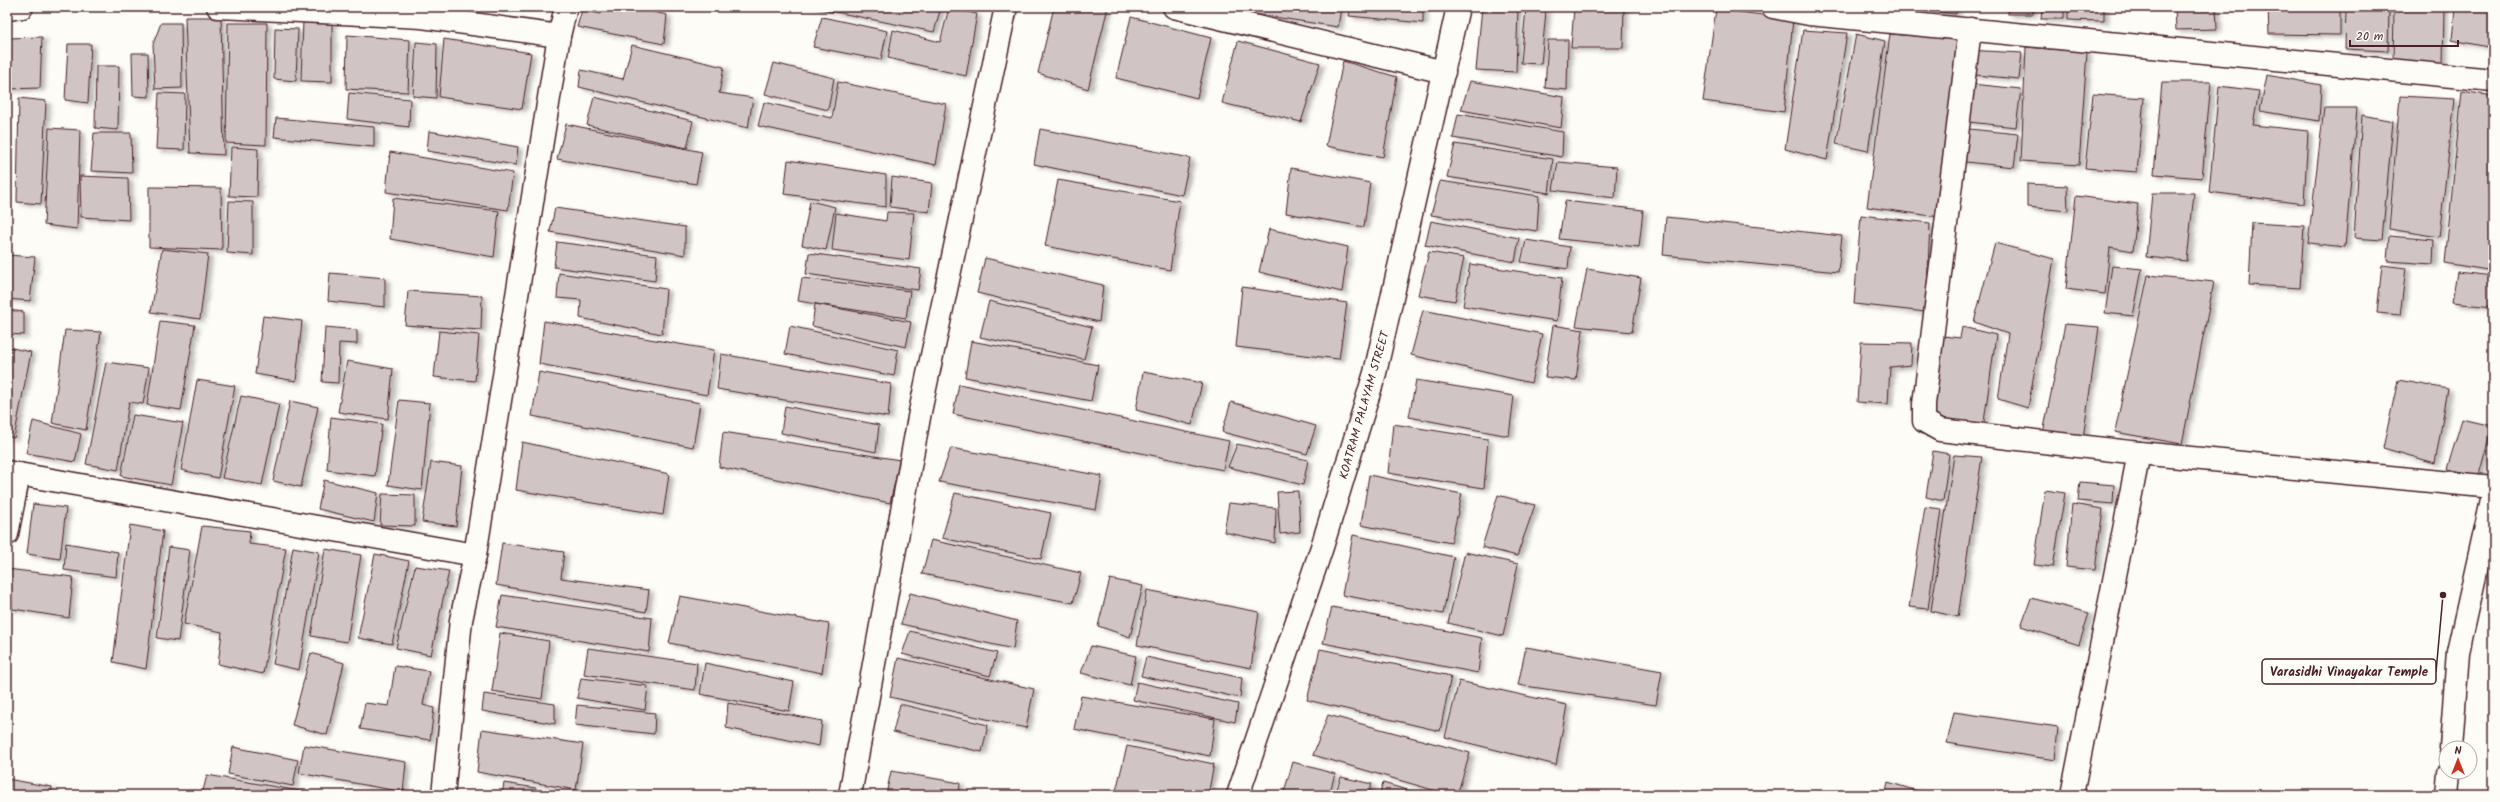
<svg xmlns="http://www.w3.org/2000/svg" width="2500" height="802" viewBox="0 0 2500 802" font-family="Kalam,sans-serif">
<defs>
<filter id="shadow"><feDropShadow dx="4.5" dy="2.5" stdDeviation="2" flood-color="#0004"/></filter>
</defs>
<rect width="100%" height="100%" fill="#fdfcf7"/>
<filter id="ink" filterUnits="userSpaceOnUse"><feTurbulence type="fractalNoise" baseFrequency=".025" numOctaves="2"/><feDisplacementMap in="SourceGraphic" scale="8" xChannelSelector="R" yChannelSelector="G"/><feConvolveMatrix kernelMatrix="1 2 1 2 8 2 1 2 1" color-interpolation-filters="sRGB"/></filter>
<g filter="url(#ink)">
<g fill="#d0c5c4" stroke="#4a1f2b" filter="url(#shadow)">
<polygon points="604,7 632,7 667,15 664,44 577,27 582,10 601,14"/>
<polygon points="811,7 941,7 934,32"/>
<polygon points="1054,7 1108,7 1088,89 1038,73"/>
<polygon points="1255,7 1341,7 1338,27 1255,14"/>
<polygon points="1350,7 1423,7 1423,23 1349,16"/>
<polygon points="1482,7 1518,8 1516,72 1476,70"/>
<polygon points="1574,7 1624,7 1623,48 1571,48"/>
<polygon points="1927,7 1956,7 1956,14 1927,11"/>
<rect x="2008" y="7" width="25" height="7"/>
<polygon points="2042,7 2064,7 2064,19 2041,19"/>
<polygon points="2068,7 2104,7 2104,21 2068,20"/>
<polygon points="2175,7 2216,7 2217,29 2176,30"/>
<polygon points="2268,7 2340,7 2340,35 2269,34"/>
<polygon points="2346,7 2389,7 2388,51 2345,49"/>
<polygon points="2394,7 2444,7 2443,66 2393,64"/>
<polygon points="2455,7 2493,7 2493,48 2452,40"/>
<polygon points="949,8 977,14 966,76 888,58 893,30 940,42"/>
<polygon points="1526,8 1546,11 1541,64 1521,63"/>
<polygon points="1716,9 1793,19 1784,112 1703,101"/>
<polygon points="185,17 221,17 224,155 190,153"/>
<polygon points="822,17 887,31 881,60 813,47"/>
<polygon points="1131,17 1211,38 1197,98 1116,78"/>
<polygon points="303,20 332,22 332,82 301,81"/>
<polygon points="161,23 181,23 182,88 155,89 153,44"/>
<polygon points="228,23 267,23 266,145 226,143"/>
<polygon points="275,28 298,29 296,81 274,79"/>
<polygon points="1803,30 1847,33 1827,160 1785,149"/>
<polygon points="1856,34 1885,41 1868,151 1836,144"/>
<polygon points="1890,34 1958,39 1939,217 1867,207"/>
<polygon points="347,35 410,40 408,92 346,89"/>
<polygon points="42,37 40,88 7,89 7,38"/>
<polygon points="444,39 531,53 522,109 439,97"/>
<polygon points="1548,40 1568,40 1567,90 1545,88"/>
<polygon points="1238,41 1320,63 1301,122 1222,103"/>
<polygon points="416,42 437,44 436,98 413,96"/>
<polygon points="68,44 91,44 88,103 65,100"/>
<polygon points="632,45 724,67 719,93 753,98 748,128 579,87 581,70 623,79"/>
<polygon points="2026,47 2087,52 2079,165 2021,161"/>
<polygon points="1966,50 2022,53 2019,79 1964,74"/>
<polygon points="132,53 148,53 149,97 133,96"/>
<polygon points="1343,61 1397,77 1383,157 1326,146"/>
<polygon points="774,63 834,78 828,110 765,94"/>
<polygon points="96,66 119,66 118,130 95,128"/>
<polygon points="2267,75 2321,85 2319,121 2260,111"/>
<polygon points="1470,81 1564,97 1561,128 1461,110"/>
<polygon points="838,82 946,104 936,165 758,126 764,102 832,118"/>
<polygon points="2162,82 2211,82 2202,178 2154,174"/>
<polygon points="1962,83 2021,89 2016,127 1959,121"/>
<polygon points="2219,86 2259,91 2253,125 2308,131 2304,204 2209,192"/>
<polygon points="2462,91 2493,96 2493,271 2445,263"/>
<polygon points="159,93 185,94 184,150 156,149"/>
<polygon points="349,93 410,99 409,127 347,119"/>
<polygon points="2093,94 2144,98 2137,172 2085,168"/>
<polygon points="2400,96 2455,99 2439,237 2389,229"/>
<polygon points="594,97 693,121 687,148 587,125"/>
<polygon points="19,98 46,101 41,204 17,202"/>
<polygon points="2324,108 2357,108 2345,247 2308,243"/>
<polygon points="1458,114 1563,132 1562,157 1453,138"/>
<polygon points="2362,115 2393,121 2382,240 2354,238"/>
<polygon points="276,118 374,127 374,147 274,137"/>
<polygon points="566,124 702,152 696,184 557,159"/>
<polygon points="49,128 80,130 77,229 44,225"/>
<polygon points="1960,128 2018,134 2014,167 1956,161"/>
<polygon points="1040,129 1190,158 1182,195 1034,164"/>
<polygon points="429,131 518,147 516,165 427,151"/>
<polygon points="94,133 131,133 132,173 91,171"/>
<polygon points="1455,144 1553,159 1549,193 1447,177"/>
<polygon points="231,147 258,149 257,197 229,196"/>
<polygon points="390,152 513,173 508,210 386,192"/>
<polygon points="788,160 886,175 886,207 784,194"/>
<polygon points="1558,162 1617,167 1615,198 1553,190"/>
<polygon points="1291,168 1370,183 1364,227 1286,213"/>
<polygon points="80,176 128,178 129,220 81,217"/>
<polygon points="892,177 932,183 929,212 890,207"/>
<polygon points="1058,180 1180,201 1170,270 1045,246"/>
<polygon points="1440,181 1539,196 1537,231 1431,215"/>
<polygon points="2027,184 2067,186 2068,211 2027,207"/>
<polygon points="149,187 221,188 222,250 149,247"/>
<polygon points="2152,193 2194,193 2187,261 2146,257"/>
<polygon points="2076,196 2138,204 2133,251 2110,247 2105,294 2066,289"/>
<polygon points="393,198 499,211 494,257 390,239"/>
<polygon points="229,201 253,202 253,255 227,253"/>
<polygon points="810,201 835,207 826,250 802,245"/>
<polygon points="1565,201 1643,210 1639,247 1559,239"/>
<polygon points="555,208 685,227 685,255 550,232"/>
<polygon points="887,212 914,213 909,260 832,250 836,213 886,221"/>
<polygon points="1861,215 1930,223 1926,312 1854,304"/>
<polygon points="1666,217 1842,236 1838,272 1663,255"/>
<polygon points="1431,221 1519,238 1515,262 1425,245"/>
<polygon points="2252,223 2304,226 2300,288 2249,285"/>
<polygon points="1269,229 1348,247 1342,292 1259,272"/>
<polygon points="2389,236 2434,240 2433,264 2387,261"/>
<polygon points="1526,240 1570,247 1568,269 1521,262"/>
<polygon points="557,242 657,255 655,281 554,267"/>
<polygon points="1995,243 2054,259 2028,408 1998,399 2008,334 1974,322"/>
<polygon points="162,249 208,254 200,319 151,312"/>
<polygon points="1429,252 1464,258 1455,301 1418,295"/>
<polygon points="809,253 921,269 918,290 806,274"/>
<polygon points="7,255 35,257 30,301 7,299"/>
<polygon points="985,258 1103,285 1099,322 977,293"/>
<polygon points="1470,264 1562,278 1557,321 1463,306"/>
<polygon points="2382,265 2406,268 2400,315 2377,313"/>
<polygon points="2112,266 2142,269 2133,316 2105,313"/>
<polygon points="1587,269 1641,278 1632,332 1576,326"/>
<polygon points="2457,272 2493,276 2493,307 2452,303"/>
<polygon points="330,273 385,278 385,307 328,301"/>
<polygon points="559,273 666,289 662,334 580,318 581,300 557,298"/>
<polygon points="2148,275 2214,282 2182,444 2115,432"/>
<polygon points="802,278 910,291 906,318 798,301"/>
<polygon points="1242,287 1347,303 1339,359 1236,347"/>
<polygon points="408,291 482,296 481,330 405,325"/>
<polygon points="989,301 1092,327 1084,359 980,337"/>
<polygon points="815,304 911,322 906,347 812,326"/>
<polygon points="7,310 24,312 24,335 7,334"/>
<polygon points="1423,310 1542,334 1531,383 1411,355"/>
<polygon points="263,316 302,321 296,381 255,374"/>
<polygon points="160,321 195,325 181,410 147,405"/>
<polygon points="544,321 714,350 707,395 539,364"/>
<polygon points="2065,324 2099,327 2082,445 2042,438"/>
<polygon points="1553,325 1583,330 1576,380 1545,377"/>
<polygon points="790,326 898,350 894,376 785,354"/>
<polygon points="325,327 357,330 357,344 339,343 338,383 322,382"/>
<polygon points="1962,327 1996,335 1983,429 1922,420 1935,335 1960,338"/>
<polygon points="65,330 101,332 86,430 52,423"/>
<polygon points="439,331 479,335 475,381 434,377"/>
<polygon points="971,341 1098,365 1091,401 965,377"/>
<polygon points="1861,342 1912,343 1911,365 1890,367 1888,404 1857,402"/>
<polygon points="7,347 31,352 14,438 7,436"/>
<polygon points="721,354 891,384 888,417 717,389"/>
<polygon points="347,361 393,369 388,419 338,412"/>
<polygon points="106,362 149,368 143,404 129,402 118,470 86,464"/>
<polygon points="539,372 700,403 693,447 532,416"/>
<polygon points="1143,372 1202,383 1192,425 1136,410"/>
<polygon points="197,380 235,386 218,478 181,470"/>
<polygon points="1416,380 1514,396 1509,436 1409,417"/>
<polygon points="2398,380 2448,389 2435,463 2383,448"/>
<polygon points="959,384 1229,441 1223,470 953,414"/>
<polygon points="241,396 279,404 262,485 222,478"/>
<polygon points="399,400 430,403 422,490 388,485"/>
<polygon points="290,401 318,407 301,487 273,481"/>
<polygon points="1231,402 1316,426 1307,454 1222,432"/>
<polygon points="785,406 879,425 876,452 781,433"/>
<polygon points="133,415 183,423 171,485 121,476"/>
<polygon points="331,417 382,424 375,476 327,470"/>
<polygon points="2462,419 2492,426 2479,475 2447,469"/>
<polygon points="33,421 81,434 75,462 26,453"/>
<polygon points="1393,424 1488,439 1484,488 1388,473"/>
<polygon points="723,432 900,460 890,503 719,467"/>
<polygon points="522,442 669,474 663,515 516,490"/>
<polygon points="1237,444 1308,460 1303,485 1228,467"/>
<polygon points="951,448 1102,476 1096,510 939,482"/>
<polygon points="1933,451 1949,454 1943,501 1926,497"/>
<polygon points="1954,455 1982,457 1958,617 1931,611"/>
<polygon points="431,462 462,466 456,526 422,522"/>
<polygon points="1369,475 1462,494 1451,543 1361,525"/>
<polygon points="324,480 378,493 374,522 318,509"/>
<polygon points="2080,482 2114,485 2113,504 2078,501"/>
<polygon points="2045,490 2065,493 2053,567 2034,565"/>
<polygon points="1298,491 1300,532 1280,534 1277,492"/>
<polygon points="955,493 1051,513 1041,559 942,538"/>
<polygon points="382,494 415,495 415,526 380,525"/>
<polygon points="1498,495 1535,505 1517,556 1482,547"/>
<polygon points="1229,503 1276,508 1275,543 1224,532"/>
<polygon points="33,504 66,508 60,559 27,554"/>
<polygon points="2072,504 2103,509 2095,570 2066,567"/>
<polygon points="1925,507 1942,509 1928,609 1909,607"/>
<polygon points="130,525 163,531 146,669 113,662"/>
<polygon points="202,526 250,531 249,544 286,548 263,674 218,664 222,632 184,624"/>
<polygon points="1353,535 1454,557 1443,614 1342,595"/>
<polygon points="931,540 1081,573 1073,603 922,574"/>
<polygon points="66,543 118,552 116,577 64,570"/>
<polygon points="502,543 564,552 561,578 649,590 646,612 496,585"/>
<polygon points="169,547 190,550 178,641 157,638"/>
<polygon points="293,547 319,552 299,670 273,664"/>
<polygon points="325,549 361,555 347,642 311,636"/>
<polygon points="1465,552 1518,564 1503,636 1448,623"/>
<polygon points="375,554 409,561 392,644 358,638"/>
<polygon points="415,566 449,571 431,655 396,648"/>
<polygon points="7,569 73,577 69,618 7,608"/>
<polygon points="1110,579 1143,586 1130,637 1098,626"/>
<polygon points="1147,590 1259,612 1251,668 1137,645"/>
<polygon points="910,593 1017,621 1013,649 901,624"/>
<polygon points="502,595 652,618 649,652 496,627"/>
<polygon points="680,596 829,624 822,673 669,643"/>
<polygon points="2031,598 2089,613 2079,645 2021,626"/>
<polygon points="1332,607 1482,638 1478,673 1323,643"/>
<polygon points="910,631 997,653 990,676 902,654"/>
<polygon points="500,633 549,641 542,699 492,691"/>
<polygon points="1091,646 1136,656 1130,685 1081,673"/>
<polygon points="1526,647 1662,671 1656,705 1518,685"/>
<polygon points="588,648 697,663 695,690 584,674"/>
<polygon points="1320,649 1451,676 1440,731 1307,700"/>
<polygon points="311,653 344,663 327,735 292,725"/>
<polygon points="1146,657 1242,678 1240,698 1141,676"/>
<polygon points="898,658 1034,689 1026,728 890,697"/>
<polygon points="705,663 794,682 789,711 700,694"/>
<polygon points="395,666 429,671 423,705 434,708 430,740 360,729 365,703 389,706"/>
<polygon points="581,678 648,686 645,710 577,698"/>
<polygon points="1459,681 1567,705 1556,765 1445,737"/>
<polygon points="1137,682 1238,704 1235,722 1133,700"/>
<polygon points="484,694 555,704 555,724 482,711"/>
<polygon points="1081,696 1215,719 1210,756 1074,729"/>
<polygon points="728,703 822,721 819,746 726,728"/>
<polygon points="900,704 988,725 982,752 893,732"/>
<polygon points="577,705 655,713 654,734 575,725"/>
<polygon points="1954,712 2058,727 2055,760 1947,743"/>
<polygon points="1328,715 1470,753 1457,795 1450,795 1313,755"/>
<polygon points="482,729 583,744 576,790 477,772"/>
<polygon points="304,745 406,762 403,792 299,773"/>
<polygon points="1127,746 1214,764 1208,795 1115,795"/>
<polygon points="233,747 298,760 293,786 228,774"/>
<polygon points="1293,762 1335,774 1329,795 1283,795"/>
<polygon points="891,771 960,783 959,795 886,795"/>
<polygon points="207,775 323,795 202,795"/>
<polygon points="1341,777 1372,784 1368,795 1335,795"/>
<polygon points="7,779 52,787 51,795 7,795"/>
<polygon points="1888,782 1930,795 1885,795"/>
<polygon points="504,783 536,788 535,795 502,795"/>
<polygon points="1383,783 1424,795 1379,795"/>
</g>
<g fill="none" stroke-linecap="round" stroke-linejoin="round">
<defs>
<g id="street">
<polyline points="218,7 422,17 559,36"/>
<polyline points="1174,7 1444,72"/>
<polyline points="1773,7 1809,14 2493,80"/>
<polyline points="7,9 22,7"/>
<polyline points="1970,29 1924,404 1924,421 1940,430 2139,453 2493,487"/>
<polyline points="7,472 475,555"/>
<polyline points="7,534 19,474"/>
<polyline points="2451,748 2458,652 2493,495"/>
<polyline points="443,795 461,620 475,555 559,36 566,7"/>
<polyline points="850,795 920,412 1006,7"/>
<polyline points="1238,795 1322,547 1375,373 1458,7"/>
<polyline points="2072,795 2139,453"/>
<polyline points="2447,795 2449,772"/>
</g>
</defs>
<use href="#street" stroke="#4a1f2b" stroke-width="25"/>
<use href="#street" stroke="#fdfcf7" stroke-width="22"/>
</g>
</g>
<g text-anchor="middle" stroke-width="3.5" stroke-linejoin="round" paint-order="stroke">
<g font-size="12" fill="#4a1f2b" stroke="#fdfcf7">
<text transform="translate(1364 405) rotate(-74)" y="4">KOATRAM PALAYAM STREET</text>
</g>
</g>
<path fill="none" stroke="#4a1f2b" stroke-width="1.5" d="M2443 595L2436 672"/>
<circle fill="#4a1f2b" stroke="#fdfcf7" stroke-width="1.5" cx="2443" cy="595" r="4"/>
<rect fill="#fdfcf7" stroke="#4a1f2b" stroke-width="1.5" x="2262" y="659" width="174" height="25" rx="4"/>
<g font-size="13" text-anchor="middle" font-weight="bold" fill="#4a1f2b">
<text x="2349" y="676">Varasidhi Vinayakar Temple</text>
</g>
<rect width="2500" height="802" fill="none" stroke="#fdfcf7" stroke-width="24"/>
<rect x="12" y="12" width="2476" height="778" fill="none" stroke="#4a1f2b" stroke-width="1.5" filter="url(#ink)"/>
<g transform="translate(2458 760)"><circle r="19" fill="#fdfcf7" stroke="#b5a4a5"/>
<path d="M0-3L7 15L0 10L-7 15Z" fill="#c8321e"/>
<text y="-6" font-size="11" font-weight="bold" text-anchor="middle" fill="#4a1f2b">N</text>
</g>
<path d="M2350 40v6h108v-6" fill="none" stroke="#4a1f2b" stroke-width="2"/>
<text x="2356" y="40" font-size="12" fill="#4a1f2b" stroke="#fdfcf7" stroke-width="3" paint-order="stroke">20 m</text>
</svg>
